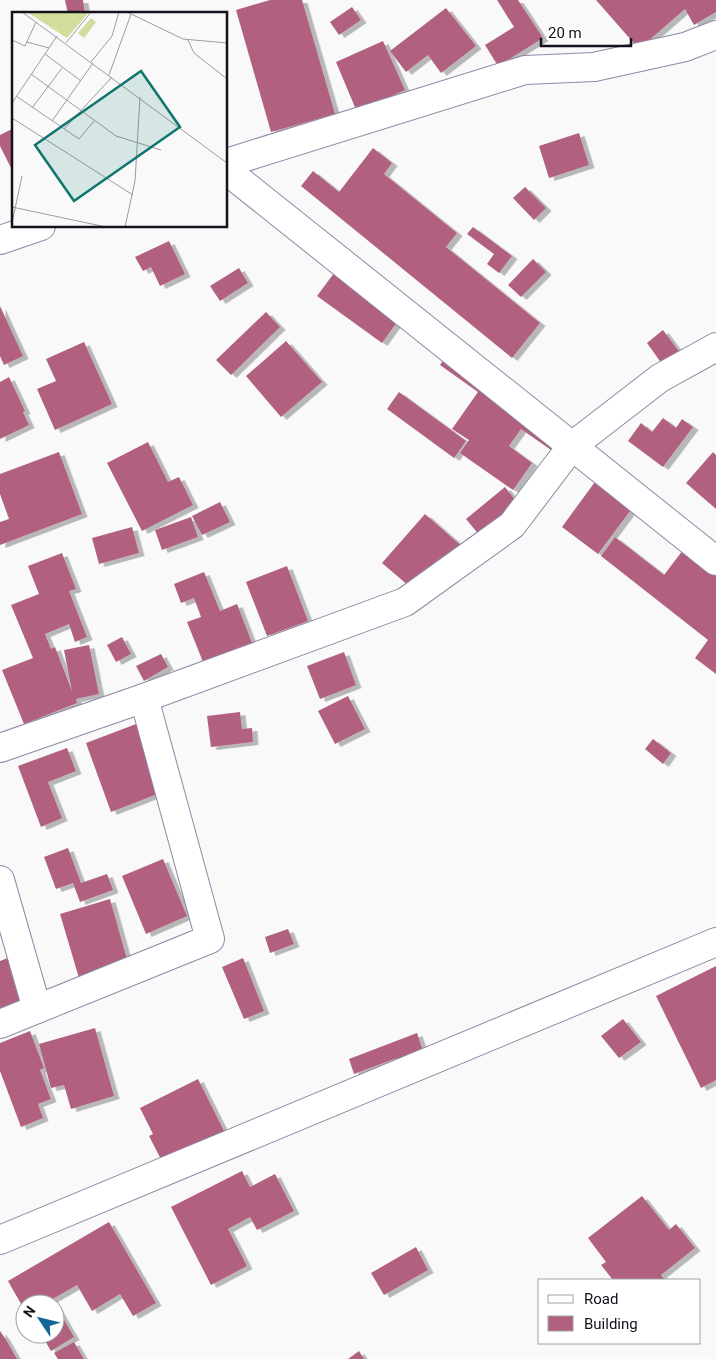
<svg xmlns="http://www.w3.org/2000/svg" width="716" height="1359" viewBox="0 0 716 1359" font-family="Roboto,sans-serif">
<defs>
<filter id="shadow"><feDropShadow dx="5.5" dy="3" stdDeviation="0" flood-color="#0004"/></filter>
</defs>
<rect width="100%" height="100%" fill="#f9f9f9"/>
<g fill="#b1617f" filter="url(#shadow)">
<polygon points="65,0 83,0 85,14 68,14"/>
<polygon points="270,0 302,0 335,114 271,132 236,10"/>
<polygon points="497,0 518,0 543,38 498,66 485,45 514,27"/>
<polygon points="596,0 716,0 716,12 694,25 685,9 639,49"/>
<polygon points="352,7 361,20 339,35 330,22"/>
<polygon points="446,8 476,46 441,73 428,55 406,72 390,51"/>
<polygon points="383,41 405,90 357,112 336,62"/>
<polygon points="14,128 14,174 0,146 0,135"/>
<polygon points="579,133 589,165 549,178 539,146"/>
<polygon points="373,148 392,163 384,174 457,233 446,247 540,323 512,358 301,186 313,171 339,192"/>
<polygon points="525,187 546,208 534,220 513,198"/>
<polygon points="473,227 512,256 499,273 487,264 494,254 467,234"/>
<polygon points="169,241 185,274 160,286 151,267 143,271 135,257"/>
<polygon points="533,259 546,272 521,297 508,285"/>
<polygon points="343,261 407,308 382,343 317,296"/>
<polygon points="239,268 248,283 220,301 210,286"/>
<polygon points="0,306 23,356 4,365 0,356"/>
<polygon points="266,312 280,327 231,375 216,360"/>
<polygon points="663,330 684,358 667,371 647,343"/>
<polygon points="286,341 322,382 281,417 246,376"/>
<polygon points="84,342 112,404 55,430 37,389 56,381 46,359"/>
<polygon points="451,350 565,429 551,450 521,429 509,446 532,463 513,490 460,453 469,440 452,429 478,392 440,365"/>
<polygon points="9,377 25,411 23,412 29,425 0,439 0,382"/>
<polygon points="399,392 466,441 454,458 387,409"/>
<polygon points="663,418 676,428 682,419 693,427 663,467 628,441 641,423 652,432"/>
<polygon points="148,442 168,482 179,477 193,505 142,531 107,463"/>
<polygon points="59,452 82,514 0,545 0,522 9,519 0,494 0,474"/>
<polygon points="713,452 716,455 716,509 686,483"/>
<polygon points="608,464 645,491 598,554 562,527"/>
<polygon points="505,487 523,510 485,542 466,519"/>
<polygon points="220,502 230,522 202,535 192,516"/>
<polygon points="425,514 465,549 423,598 382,563"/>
<polygon points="191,517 198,537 162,550 155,530"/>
<polygon points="132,527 139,553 99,564 92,538"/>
<polygon points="615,537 664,575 683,550 716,576 716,674 695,658 708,640 601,556"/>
<polygon points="62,553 76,589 69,591 87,637 75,642 69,624 45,634 51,649 55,647 72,691 64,650 89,645 99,694 76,699 77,703 24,724 2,670 33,658 11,605 39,594 28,566"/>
<polygon points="287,566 308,621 267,636 246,582"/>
<polygon points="204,572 220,611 237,604 254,648 205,667 187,622 201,617 194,598 181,603 174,584"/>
<polygon points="122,637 131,654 116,662 107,645"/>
<polygon points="344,652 356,685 320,699 307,666"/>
<polygon points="161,654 168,667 144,681 136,666"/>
<polygon points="348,696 365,729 335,744 318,711"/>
<polygon points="240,712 242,729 252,728 253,742 211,747 207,716"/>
<polygon points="152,718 178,786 111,812 86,743"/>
<polygon points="653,739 671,753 663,764 645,749"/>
<polygon points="67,748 76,771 48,782 62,818 41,827 18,766"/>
<polygon points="68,848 81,883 107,874 113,890 80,902 73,883 56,889 44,857"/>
<polygon points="163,859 187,916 146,934 122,876"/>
<polygon points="110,899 128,963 79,978 60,914"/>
<polygon points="288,929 294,944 270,953 265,937"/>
<polygon points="18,954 34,996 0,1010 0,961"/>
<polygon points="243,958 264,1011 244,1019 222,967"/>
<polygon points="716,966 716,1080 701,1088 656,996"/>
<polygon points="623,1019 641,1042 619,1058 601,1036"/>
<polygon points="95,1028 114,1096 71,1109 64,1085 51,1088 39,1044"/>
<polygon points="30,1031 44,1068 40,1070 51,1099 38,1104 43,1118 21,1127 0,1071 0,1043"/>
<polygon points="417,1033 422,1048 430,1059 378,1072 397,1058 354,1074 349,1059"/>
<polygon points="198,1079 230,1143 169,1175 149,1136 153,1134 140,1108"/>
<polygon points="242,1171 250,1187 275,1174 294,1211 257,1230 250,1217 228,1229 247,1266 211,1285 171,1207"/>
<polygon points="642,1196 669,1230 676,1224 695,1248 661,1275 665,1280 613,1280 601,1265 606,1262 588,1238"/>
<polygon points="109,1222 156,1303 133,1316 120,1294 92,1311 77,1285 44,1304 25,1304 25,1311 8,1281"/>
<polygon points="416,1247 428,1270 384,1295 371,1273"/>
<polygon points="55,1304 74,1337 51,1351 41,1334 55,1334"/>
<polygon points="0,1331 5,1338 17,1359 0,1359"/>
<polygon points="74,1342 84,1359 58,1359 54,1353"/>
<polygon points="359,1351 364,1359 348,1359"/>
</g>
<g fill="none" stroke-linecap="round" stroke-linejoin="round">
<defs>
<g id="minor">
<polyline points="226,163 525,70 594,67 685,47 716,35"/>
<polyline points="226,170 716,561"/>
<polyline points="0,240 41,226"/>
<polyline points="0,748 144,698 405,602 512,525 572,446 660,378 716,347"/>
<polyline points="0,880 37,1009"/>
<polyline points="0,1024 210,939 144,698"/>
<polyline points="0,1240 716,942"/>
</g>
</defs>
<use href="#minor" stroke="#9087a8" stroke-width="30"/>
<use href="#minor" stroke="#fff" stroke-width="28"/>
</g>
<g transform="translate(12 12)">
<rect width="215" height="215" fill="#f9f9f9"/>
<path d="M15,0H77L55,26ZM79,6L84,10L72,26L66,21Z" fill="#d1dd9a"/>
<path fill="none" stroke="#9d9ca1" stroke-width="1" d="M10,0L215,151M115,0L171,27L215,31M0,28L13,34L24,10M176,28L182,41L215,67M15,30L37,36M54,31L79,0M33,42L69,69M79,50L100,24L107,0M19,62L104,124L149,138M97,63L119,2M4,84L67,127L82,109M0,91L45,24M20,96L50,56M0,106L121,183M40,109L81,51M52,117L100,65M0,195L94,215M0,211L10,164M113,215L123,169L128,85"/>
<path fill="#0f766e" fill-opacity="0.15" stroke="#0f766e" stroke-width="2.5" d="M129,59L168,115L62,189L23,133Z"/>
<rect width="215" height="215" fill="none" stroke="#14101c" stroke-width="2.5"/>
</g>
<rect x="538" y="1279" width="162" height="65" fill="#ffffff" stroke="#a19fa4"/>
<rect x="548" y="1295" width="25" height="8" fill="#ffffff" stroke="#a19fa4"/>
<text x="584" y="1304" font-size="15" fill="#14101c">Road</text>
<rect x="548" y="1316" width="25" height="15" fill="#b1617f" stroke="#a19fa4"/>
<text x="584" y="1329" font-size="15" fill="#14101c">Building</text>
<g transform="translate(40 1319) rotate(305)"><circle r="24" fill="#ffffff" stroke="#a19fa4"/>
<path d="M0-4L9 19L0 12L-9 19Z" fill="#126798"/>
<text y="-8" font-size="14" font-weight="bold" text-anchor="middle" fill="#14101c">N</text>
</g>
<path d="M541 38v8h90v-8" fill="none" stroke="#14101c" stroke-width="2.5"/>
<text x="548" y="38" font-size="15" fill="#14101c" stroke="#ffffff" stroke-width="4" paint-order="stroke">20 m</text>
</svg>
